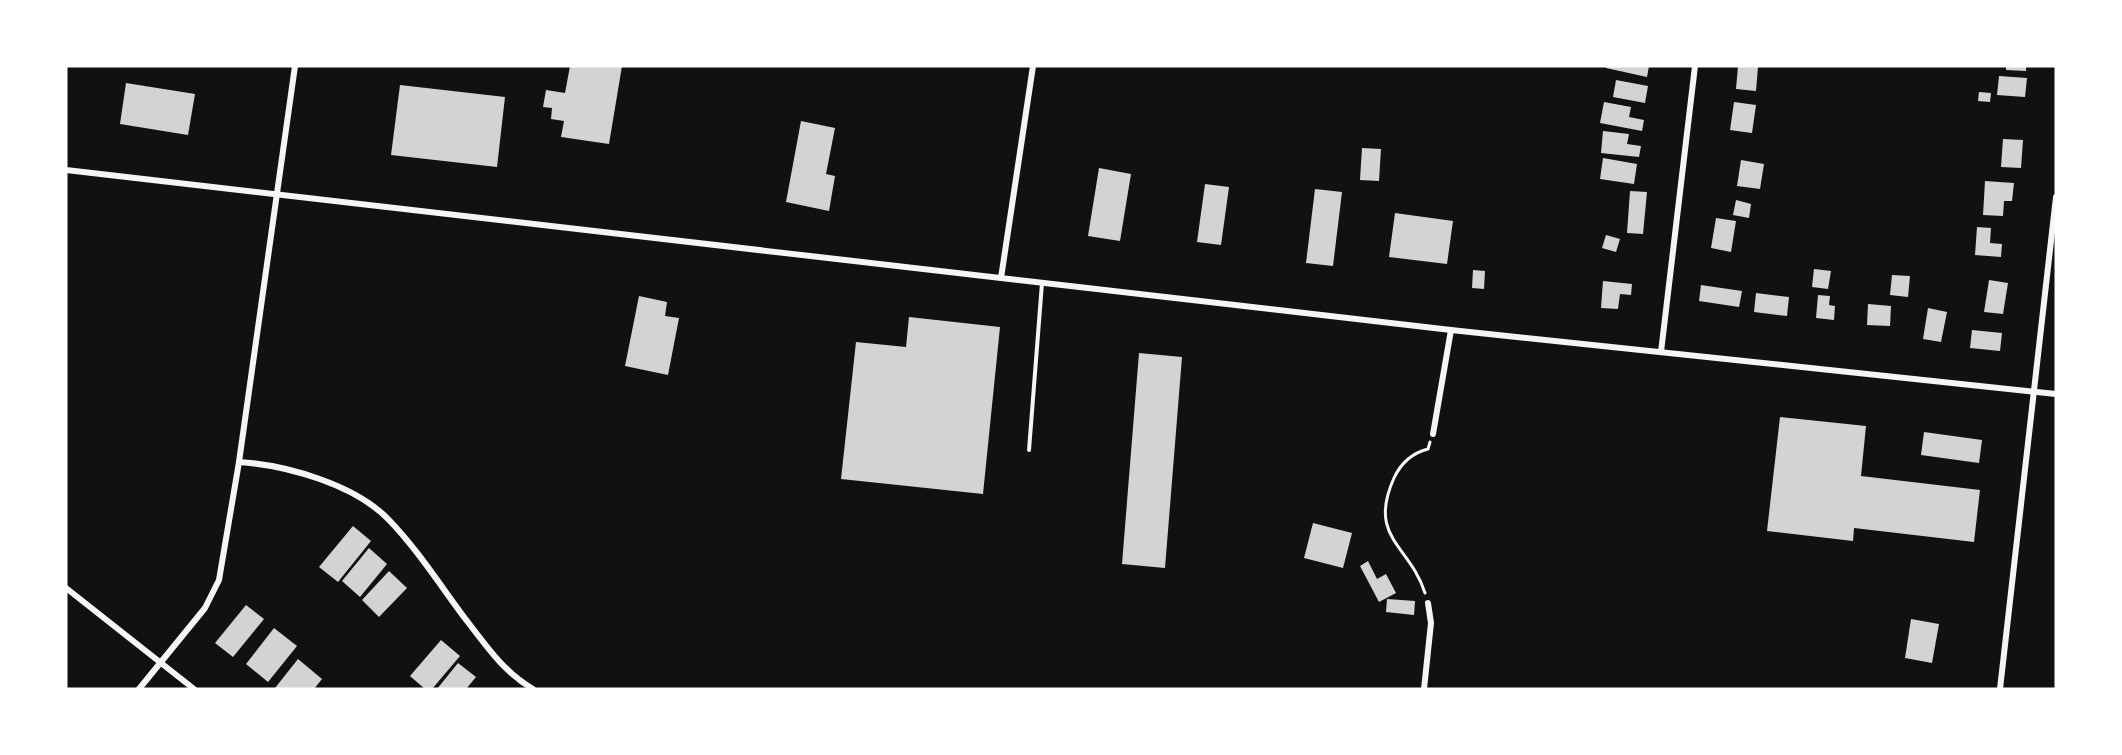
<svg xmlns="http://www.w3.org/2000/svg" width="2122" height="755" viewBox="0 0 2122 755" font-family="Literata,serif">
<rect width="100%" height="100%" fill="#111"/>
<g fill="#d3d3d3">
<polygon points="570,66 622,66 609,144 561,137 564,121 551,119 552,108 543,107 546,90 565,93"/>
<polygon points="1606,66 1649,66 1647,77 1606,68"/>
<polygon points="1738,66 1758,67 1756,91 1736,89"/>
<polygon points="2006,66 2026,66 2026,71 2006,70"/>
<polygon points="1999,76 2027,78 2025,97 1997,95"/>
<polygon points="1616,80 1648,86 1645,103 1613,97"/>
<polygon points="126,83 195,94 188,135 120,124"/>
<polygon points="400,85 505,97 497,167 391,155"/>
<polygon points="1979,92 1991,93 1990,102 1978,101"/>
<polygon points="1604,102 1631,107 1629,117 1644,120 1642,131 1600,123"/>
<polygon points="1734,102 1756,105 1752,133 1730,130"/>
<polygon points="801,121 835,128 826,174 835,176 829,211 786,202"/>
<polygon points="1603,131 1629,134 1627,144 1641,146 1639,157 1601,153"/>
<polygon points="2003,139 2023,140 2021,168 2001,167"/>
<polygon points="1362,148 1381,149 1379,181 1360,180"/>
<polygon points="1603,158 1637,164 1634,184 1600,179"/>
<polygon points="1741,160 1764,164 1760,189 1737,186"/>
<polygon points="1099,168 1131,174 1120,241 1088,236"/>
<polygon points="1985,181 2014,183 2012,201 2004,201 2003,216 1983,215"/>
<polygon points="1205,184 1229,187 1221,245 1197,242"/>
<polygon points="1315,189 1342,192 1333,266 1306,263"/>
<polygon points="1630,191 1647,192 1643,234 1627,233"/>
<polygon points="1736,200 1751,204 1749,218 1733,215"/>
<polygon points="1395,213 1453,221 1447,264 1389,257"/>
<polygon points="1716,218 1736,221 1731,252 1711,248"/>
<polygon points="1977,227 1991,228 1990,243 2002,244 2001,257 1975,255"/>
<polygon points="1606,235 1620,239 1616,252 1602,248"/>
<polygon points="1814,269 1831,271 1828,289 1812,287"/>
<polygon points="1473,270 1485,271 1484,289 1472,288"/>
<polygon points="1892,275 1910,276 1908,297 1890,295"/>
<polygon points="1989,280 2008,283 2003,314 1984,312"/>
<polygon points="1603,281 1632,284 1631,295 1620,294 1618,309 1601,308"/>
<polygon points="1701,285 1742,291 1739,307 1699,301"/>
<polygon points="1756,293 1789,297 1787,316 1754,312"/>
<polygon points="1818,295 1830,296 1829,305 1835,306 1834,320 1816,318"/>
<polygon points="639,296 667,302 665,316 679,318 668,375 625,366"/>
<polygon points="1868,304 1891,306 1890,326 1867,325"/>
<polygon points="1928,308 1947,312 1941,342 1923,339"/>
<polygon points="909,317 1000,327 983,494 841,479 856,342 906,347"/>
<polygon points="1972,330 2002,333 2000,351 1970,348"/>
<polygon points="1139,353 1182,357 1165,568 1122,564"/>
<polygon points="1780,417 1866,426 1861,476 1980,490 1974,542 1854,528 1853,541 1767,531"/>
<polygon points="1924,432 1982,440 1979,463 1921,455"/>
<polygon points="1313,523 1352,533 1343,568 1304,558"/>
<polygon points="353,526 371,541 338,582 319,567"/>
<polygon points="369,548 387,564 360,597 342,581"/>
<polygon points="1368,561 1377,579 1386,574 1396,593 1379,602 1360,566"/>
<polygon points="389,571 407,588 379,617 362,600"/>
<polygon points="1387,599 1415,601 1414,615 1386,612"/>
<polygon points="246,605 264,619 233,657 215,643"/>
<polygon points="1911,619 1939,624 1932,663 1905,658"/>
<polygon points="274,628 297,646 268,682 246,664"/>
<polygon points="441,640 460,656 432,689 425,689 410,676"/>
<polygon points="298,659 322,679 314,689 276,689 275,688"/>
<polygon points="458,663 476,677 466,689 437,689"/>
</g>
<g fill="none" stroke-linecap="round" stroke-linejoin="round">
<path stroke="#f5f5f5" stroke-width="3" d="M1425,593C1410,545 1367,538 1394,478C1401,463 1412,453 1428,449L1430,442"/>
<polyline stroke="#f5f5f5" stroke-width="4" points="1029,450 1042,283"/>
<g stroke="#f5f5f5" stroke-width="6">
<polyline points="66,170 1451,330 2056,394"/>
<polyline points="1001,278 1033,66"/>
<polyline points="1661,352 1695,66"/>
<polyline points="1433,434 1451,330"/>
<path d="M239,462C287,465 356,485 389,520C418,550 442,588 467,621C487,647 504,672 533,689"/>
<polyline points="66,588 194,689"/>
<polyline points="139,689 205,608 219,580 239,462 295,66"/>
<polyline points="1424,689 1431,623 1428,603"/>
<polyline points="2000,689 2056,197"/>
</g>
</g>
<rect width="2122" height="755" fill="none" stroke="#ffffff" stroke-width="135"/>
</svg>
